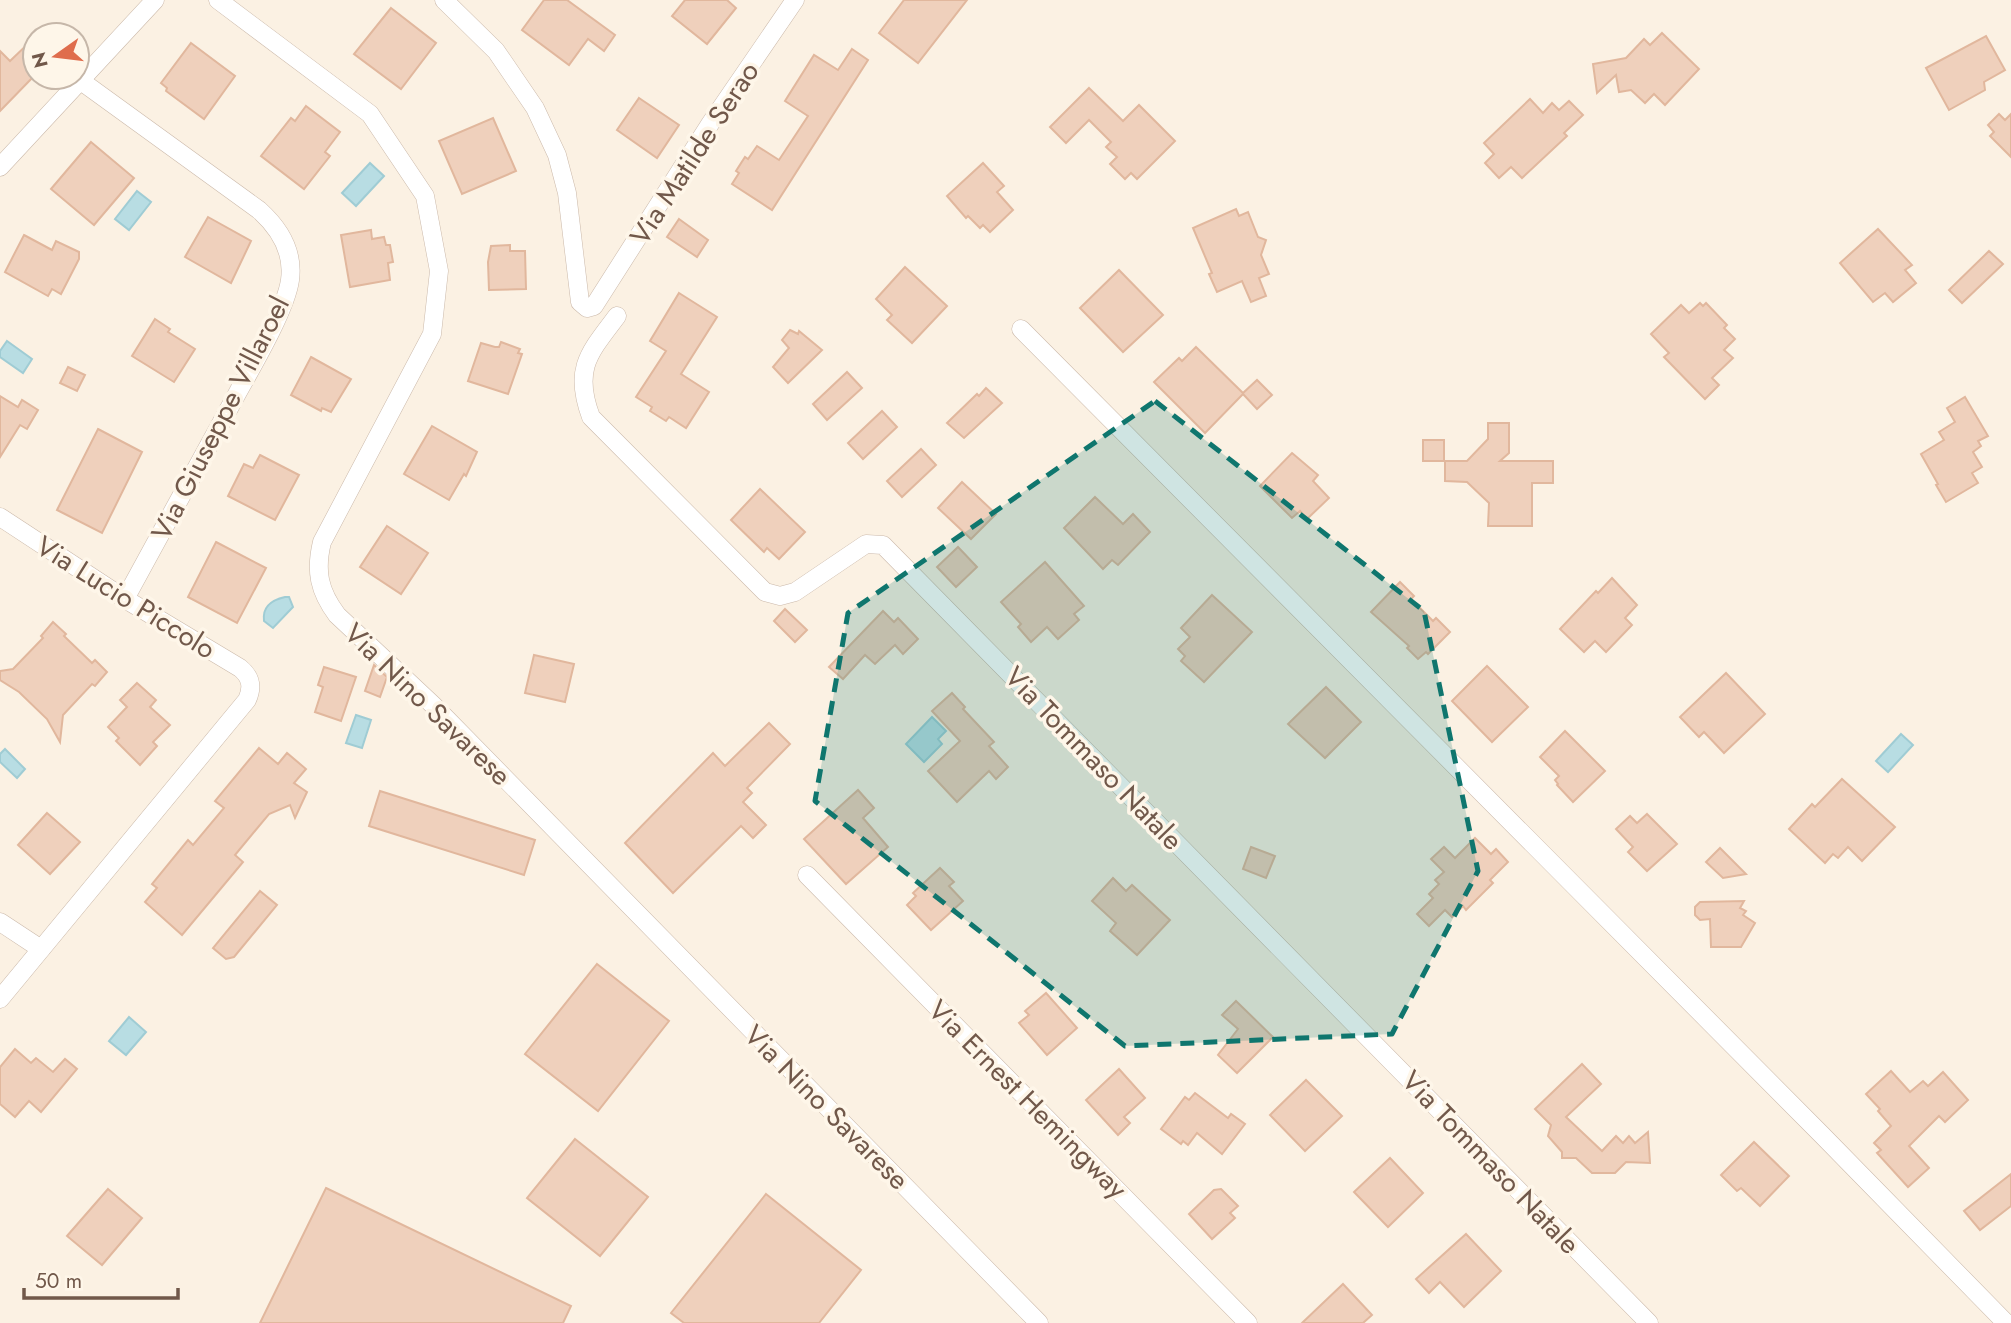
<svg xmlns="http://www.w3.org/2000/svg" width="2011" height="1323" viewBox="0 0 2011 1323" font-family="Jost,sans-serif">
<rect width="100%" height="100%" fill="#fbf1e3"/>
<g fill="#b8dde3" stroke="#9fccd4" stroke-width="2">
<polygon points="370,163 384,176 356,206 342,193"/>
<polygon points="137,191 151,202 129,230 115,219"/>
<polygon points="7,341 32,359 23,373 0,357 0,351"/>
<path d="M285,597H289L293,607L273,628L264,621C262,606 272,600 285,597Z"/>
<polygon points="356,715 371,720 362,748 346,743"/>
<polygon points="932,717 946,731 938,739 942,744 924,762 906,744"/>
<polygon points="1901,734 1913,745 1888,772 1876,761"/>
<polygon points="5,749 25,769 17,778 0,762 0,754"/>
<polygon points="129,1017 146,1032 126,1055 109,1041"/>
</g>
<g fill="#efd0bc" stroke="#e1b79d" stroke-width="2">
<polygon points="544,0 567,0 615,35 604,51 588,39 569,65 522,30"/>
<polygon points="685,0 727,0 736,8 707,44 672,16"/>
<polygon points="904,0 967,0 918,63 879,33"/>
<polygon points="391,8 436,43 401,89 354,54"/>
<polygon points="1662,33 1699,69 1665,105 1654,94 1645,103 1631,90 1619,92 1616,75 1597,93 1593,64 1626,58 1644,39 1650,45"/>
<polygon points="1986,36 2005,70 1984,82 1985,90 1949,110 1926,68"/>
<polygon points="35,37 35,75 0,111 0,51 10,61"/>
<polygon points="191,43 235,76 204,119 166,91 167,88 161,83"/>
<polygon points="852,49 868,60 772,210 732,184 739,173 736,171 745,157 748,159 757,146 779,160 808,116 785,101 814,55 838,70"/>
<polygon points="1089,88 1123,121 1139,105 1175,141 1137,179 1131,173 1125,179 1110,164 1117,157 1106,147 1111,142 1089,120 1066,143 1050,127"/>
<polygon points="639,98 679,125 657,158 617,130"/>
<polygon points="1530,99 1543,113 1552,103 1559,110 1569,101 1583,115 1564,133 1567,136 1522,178 1511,167 1499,178 1485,163 1494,154 1484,143"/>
<polygon points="306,106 340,132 325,152 330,156 304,189 261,156 291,118 295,121"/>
<polygon points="1999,114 2005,120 2011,114 2011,157 1990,136 1994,132 1988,125"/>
<polygon points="493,118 516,171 462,194 439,141"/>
<polygon points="91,142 134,178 94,225 51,189"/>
<polygon points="983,163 1004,186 997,192 1013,210 990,232 983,225 980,228 968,216 966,218 947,196"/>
<polygon points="1236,209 1239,216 1248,212 1258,237 1266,240 1261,255 1269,274 1259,278 1266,296 1251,302 1242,281 1217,292 1209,274 1212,273 1193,228"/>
<polygon points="208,217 251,241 231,283 185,257"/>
<polygon points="679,219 708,240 697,257 667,237"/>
<polygon points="1878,229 1912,265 1905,270 1916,283 1893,302 1885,293 1873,302 1840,263"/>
<polygon points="371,230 372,239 384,237 386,245 390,245 393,262 388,263 390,280 350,287 341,235"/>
<polygon points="24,235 52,250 56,241 79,252 79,259 61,294 52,289 48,296 5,272"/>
<polygon points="510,245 510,251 525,251 526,289 489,290 488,262 491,246"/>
<polygon points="1989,251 2003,264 1962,303 1949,290"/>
<polygon points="905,267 947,306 912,343 887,320 892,315 876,299"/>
<polygon points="1119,270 1163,315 1123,352 1080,308"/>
<polygon points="679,293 717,317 681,374 709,392 686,428 669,417 666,421 650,411 652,407 636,397 666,351 650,341"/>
<polygon points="1700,303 1703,306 1706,303 1727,325 1724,328 1735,339 1724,350 1733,358 1712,378 1719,385 1705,399 1664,357 1669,353 1651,334 1681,305 1689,313"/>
<polygon points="155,319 170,329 168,332 195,349 174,382 132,356"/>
<polygon points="790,330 798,334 799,331 822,350 788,383 773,367 789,348 782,340"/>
<polygon points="501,342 520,349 518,353 522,354 508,394 468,381 481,343 495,347 499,347"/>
<polygon points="1196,347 1243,393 1257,380 1272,395 1257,409 1243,394 1205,433 1154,382 1179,358 1182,361"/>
<polygon points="311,357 351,379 331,412 322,408 321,411 291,395"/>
<polygon points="68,367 85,375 77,391 60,383"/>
<polygon points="847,372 862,388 827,420 813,404"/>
<polygon points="986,388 1002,403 964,438 947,423 977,394 979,396"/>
<polygon points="0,396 18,407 22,400 38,410 27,429 20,425 0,457"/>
<polygon points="1965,397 1988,436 1978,441 1981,446 1973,452 1982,467 1972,473 1978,483 1946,502 1936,485 1938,484 1921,454 1944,440 1939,432 1955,422 1947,408"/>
<polygon points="882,411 897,427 863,459 848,443"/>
<polygon points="1488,423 1509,423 1509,453 1500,461 1553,461 1553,483 1532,483 1532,526 1488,526 1489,503 1467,482 1445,481 1445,461 1467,461 1488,439"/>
<polygon points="432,426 477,452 466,476 464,474 449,500 404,474"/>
<polygon points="98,429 142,452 102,533 57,510"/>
<rect x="1423" y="440" width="21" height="21"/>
<polygon points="921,449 936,465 902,497 887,481"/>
<polygon points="1292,453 1318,475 1313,481 1329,498 1307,519 1300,511 1292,518 1260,486"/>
<polygon points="260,455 299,475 275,520 228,496 244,464 253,468"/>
<polygon points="962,482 996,514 971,539 938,508"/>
<polygon points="760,489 805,532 779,559 767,548 764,552 731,520"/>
<polygon points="1095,497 1123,524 1133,514 1150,532 1118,565 1112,560 1103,569 1064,528"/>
<polygon points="387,526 428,553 401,594 360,567"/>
<polygon points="216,542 266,568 237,623 188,597"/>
<polygon points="958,547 977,567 956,587 937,567"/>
<polygon points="1045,562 1084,606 1074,614 1079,620 1058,639 1047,627 1031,642 1018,627 1021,624 1001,602"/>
<polygon points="1612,578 1637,605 1625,618 1632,625 1606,652 1595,641 1584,652 1560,629 1596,591 1598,593"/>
<polygon points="1400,582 1414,596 1411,599 1433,621 1436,618 1450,632 1428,654 1426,652 1418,659 1407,648 1409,646 1371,612"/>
<polygon points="1212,595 1252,632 1204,682 1181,661 1185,656 1178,649 1190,637 1181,628"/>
<polygon points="785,609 807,630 795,642 774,621"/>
<polygon points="883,611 894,622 898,618 918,639 903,654 895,645 875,664 865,655 843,679 829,667"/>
<polygon points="53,622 66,634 64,636 92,663 95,660 107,672 95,686 92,684 63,715 60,742 47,719 19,692 0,680 0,671 13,669 43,638 41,636"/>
<polygon points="534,655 574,664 565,702 525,693"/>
<polygon points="374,665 387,677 380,697 365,691"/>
<polygon points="1487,666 1528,707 1492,742 1452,701"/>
<polygon points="324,667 356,677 341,721 315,712 323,687 318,685"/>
<polygon points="1726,673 1765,714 1724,753 1704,732 1699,737 1680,717"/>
<polygon points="137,683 156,700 150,707 170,725 153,742 157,746 140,765 116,741 119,738 108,727 127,707 120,700"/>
<polygon points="1326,687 1361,722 1325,758 1288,724"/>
<polygon points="952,693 965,707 963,709 994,742 989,746 1008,767 996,779 989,771 957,802 928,771 960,741 932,711"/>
<polygon points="769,723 790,744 747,788 752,793 743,802 766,825 753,838 741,826 673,893 625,843 713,753 725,766"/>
<polygon points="1565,731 1605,771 1573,802 1557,785 1558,784 1555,780 1559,776 1540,757"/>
<polygon points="259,748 278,764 287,753 306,769 294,783 307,792 295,818 290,805 269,814 235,855 243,862 182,935 145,902 157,888 152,884 188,840 193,845 224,808 215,801"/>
<polygon points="1842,779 1895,827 1862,861 1848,847 1838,858 1833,854 1825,863 1789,829 1812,804 1815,807"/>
<polygon points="858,790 874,808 863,818 888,847 846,884 804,839"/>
<polygon points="380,791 535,840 524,875 369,826"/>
<polygon points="47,813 80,842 50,874 18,845"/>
<polygon points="1647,814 1677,844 1647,871 1628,852 1633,847 1616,829 1630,816 1637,823"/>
<polygon points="1475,838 1491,854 1496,849 1508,862 1490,880 1493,883 1466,910 1463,906 1452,917 1445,910 1429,926 1417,914 1433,898 1429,894 1439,884 1435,880 1444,872 1431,859 1444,847 1455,858"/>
<polygon points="1251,847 1275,856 1266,878 1243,869"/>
<polygon points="1720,848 1746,874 1723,878 1706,862"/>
<polygon points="940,868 954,882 949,886 963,901 931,930 907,905 916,896 913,893"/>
<polygon points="1113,878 1126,891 1132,885 1170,920 1137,955 1110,931 1116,923 1092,901"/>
<polygon points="260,891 277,905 234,957 226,959 213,948"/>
<polygon points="1744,901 1740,908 1746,911 1743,915 1755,923 1741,947 1711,947 1710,919 1700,920 1695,915 1695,907 1700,902"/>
<polygon points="597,964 669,1021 598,1111 525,1054"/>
<polygon points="1046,993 1077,1028 1047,1055 1019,1023 1029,1015 1025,1011"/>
<polygon points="1236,1001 1273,1037 1237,1073 1218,1055 1238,1029 1222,1015"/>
<polygon points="15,1049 31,1063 36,1058 53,1072 65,1059 77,1069 41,1112 29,1101 15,1117 0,1104 0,1067"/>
<polygon points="1582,1064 1601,1084 1566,1117 1602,1151 1616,1136 1623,1143 1629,1136 1635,1143 1648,1132 1650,1163 1626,1162 1615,1173 1592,1173 1576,1158 1562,1158 1562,1152 1548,1136 1551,1125 1535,1109"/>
<polygon points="1119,1069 1145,1098 1124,1117 1130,1123 1118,1135 1086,1100"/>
<polygon points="1891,1071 1910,1092 1923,1081 1928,1086 1943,1072 1968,1100 1945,1122 1939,1116 1909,1146 1929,1168 1908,1187 1877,1153 1881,1150 1874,1143 1891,1126 1878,1111 1880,1109 1866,1094"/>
<polygon points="1306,1080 1342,1116 1305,1151 1270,1115"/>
<polygon points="1195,1093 1228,1118 1231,1114 1245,1124 1222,1154 1197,1133 1188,1145 1183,1141 1181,1144 1161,1129 1185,1097 1189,1100"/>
<polygon points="575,1139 648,1197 600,1256 527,1198"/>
<polygon points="1754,1142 1789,1176 1760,1206 1741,1188 1737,1191 1721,1175"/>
<polygon points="1390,1158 1423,1193 1388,1227 1354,1192"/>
<polygon points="2011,1174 2011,1206 1980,1230 1964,1211"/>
<polygon points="326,1188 571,1306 563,1323 260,1323"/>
<polygon points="108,1189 142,1218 102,1265 67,1236"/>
<polygon points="1221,1189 1238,1206 1230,1213 1235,1218 1212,1239 1189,1214 1214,1190"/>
<polygon points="766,1194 861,1270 819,1323 684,1323 671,1313"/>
<polygon points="1466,1234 1501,1271 1464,1307 1440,1282 1429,1293 1416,1279"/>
<polygon points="1343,1284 1372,1315 1363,1323 1302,1323"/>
</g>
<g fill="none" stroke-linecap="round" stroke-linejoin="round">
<defs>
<g id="minor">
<path d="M218,0L370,114L425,196L439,271L432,334L322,542C315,571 319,591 337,615L433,705L1039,1323"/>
<polyline points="444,0 496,51 535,108 557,155 567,193 580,302 587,308 594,306 710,124 795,0"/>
<path d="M81,81L259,210C279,228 294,251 290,280C286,309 253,365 238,392C200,461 163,530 125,599"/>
<polyline points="0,167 155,0"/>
<path d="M617,316C589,353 573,369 591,417L765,592L780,596L795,592L866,544L883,545L1649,1323"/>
<polyline points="1021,329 1822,1135 2006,1323"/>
<path d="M0,517L125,599L240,668C251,677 253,687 247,700L0,999"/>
<polyline points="807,875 1248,1323"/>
<polyline points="0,922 41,949"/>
</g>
</defs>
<use href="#minor" stroke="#cbb9aa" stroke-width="19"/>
<use href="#minor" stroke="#fff" stroke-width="18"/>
</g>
<path fill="#0f766e" fill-opacity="0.2" stroke="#0f766e" stroke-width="5" stroke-dasharray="14 9" stroke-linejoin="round" d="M1155,401L1424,611L1478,871L1392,1034L1125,1046L815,801L848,613Z"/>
<g text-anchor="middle" stroke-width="7" stroke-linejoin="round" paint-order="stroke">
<g font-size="28" fill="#71584a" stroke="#fef6e9">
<text transform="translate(694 153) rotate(-57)" y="10">Via Matilde Serao</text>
<text transform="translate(220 418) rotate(-63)" y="10">Via Giuseppe Villaroel</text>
<text transform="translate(126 597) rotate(32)" y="10">Via Lucio Piccolo</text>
<text transform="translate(428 704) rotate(44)" y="10">Via Nino Savarese</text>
<text transform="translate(1094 758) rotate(46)" y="10">Via Tommaso Natale</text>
<text transform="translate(1028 1099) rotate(45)" y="10">Via Ernest Hemingway</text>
<text transform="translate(827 1107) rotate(45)" y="10">Via Nino Savarese</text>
<text transform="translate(1491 1162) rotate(46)" y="10">Via Tommaso Natale</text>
</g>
</g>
<g transform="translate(56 56) rotate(256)"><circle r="33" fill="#fef6e9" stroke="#c6b7a9" stroke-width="2"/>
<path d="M0-5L12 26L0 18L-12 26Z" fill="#df6d4d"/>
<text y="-10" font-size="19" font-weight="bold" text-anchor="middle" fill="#71584a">N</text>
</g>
<path d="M24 1288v10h154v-10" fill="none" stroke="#71584a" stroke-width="3.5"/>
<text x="35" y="1288" font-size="21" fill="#71584a" stroke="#fef6e9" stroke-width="5" paint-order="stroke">50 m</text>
</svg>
